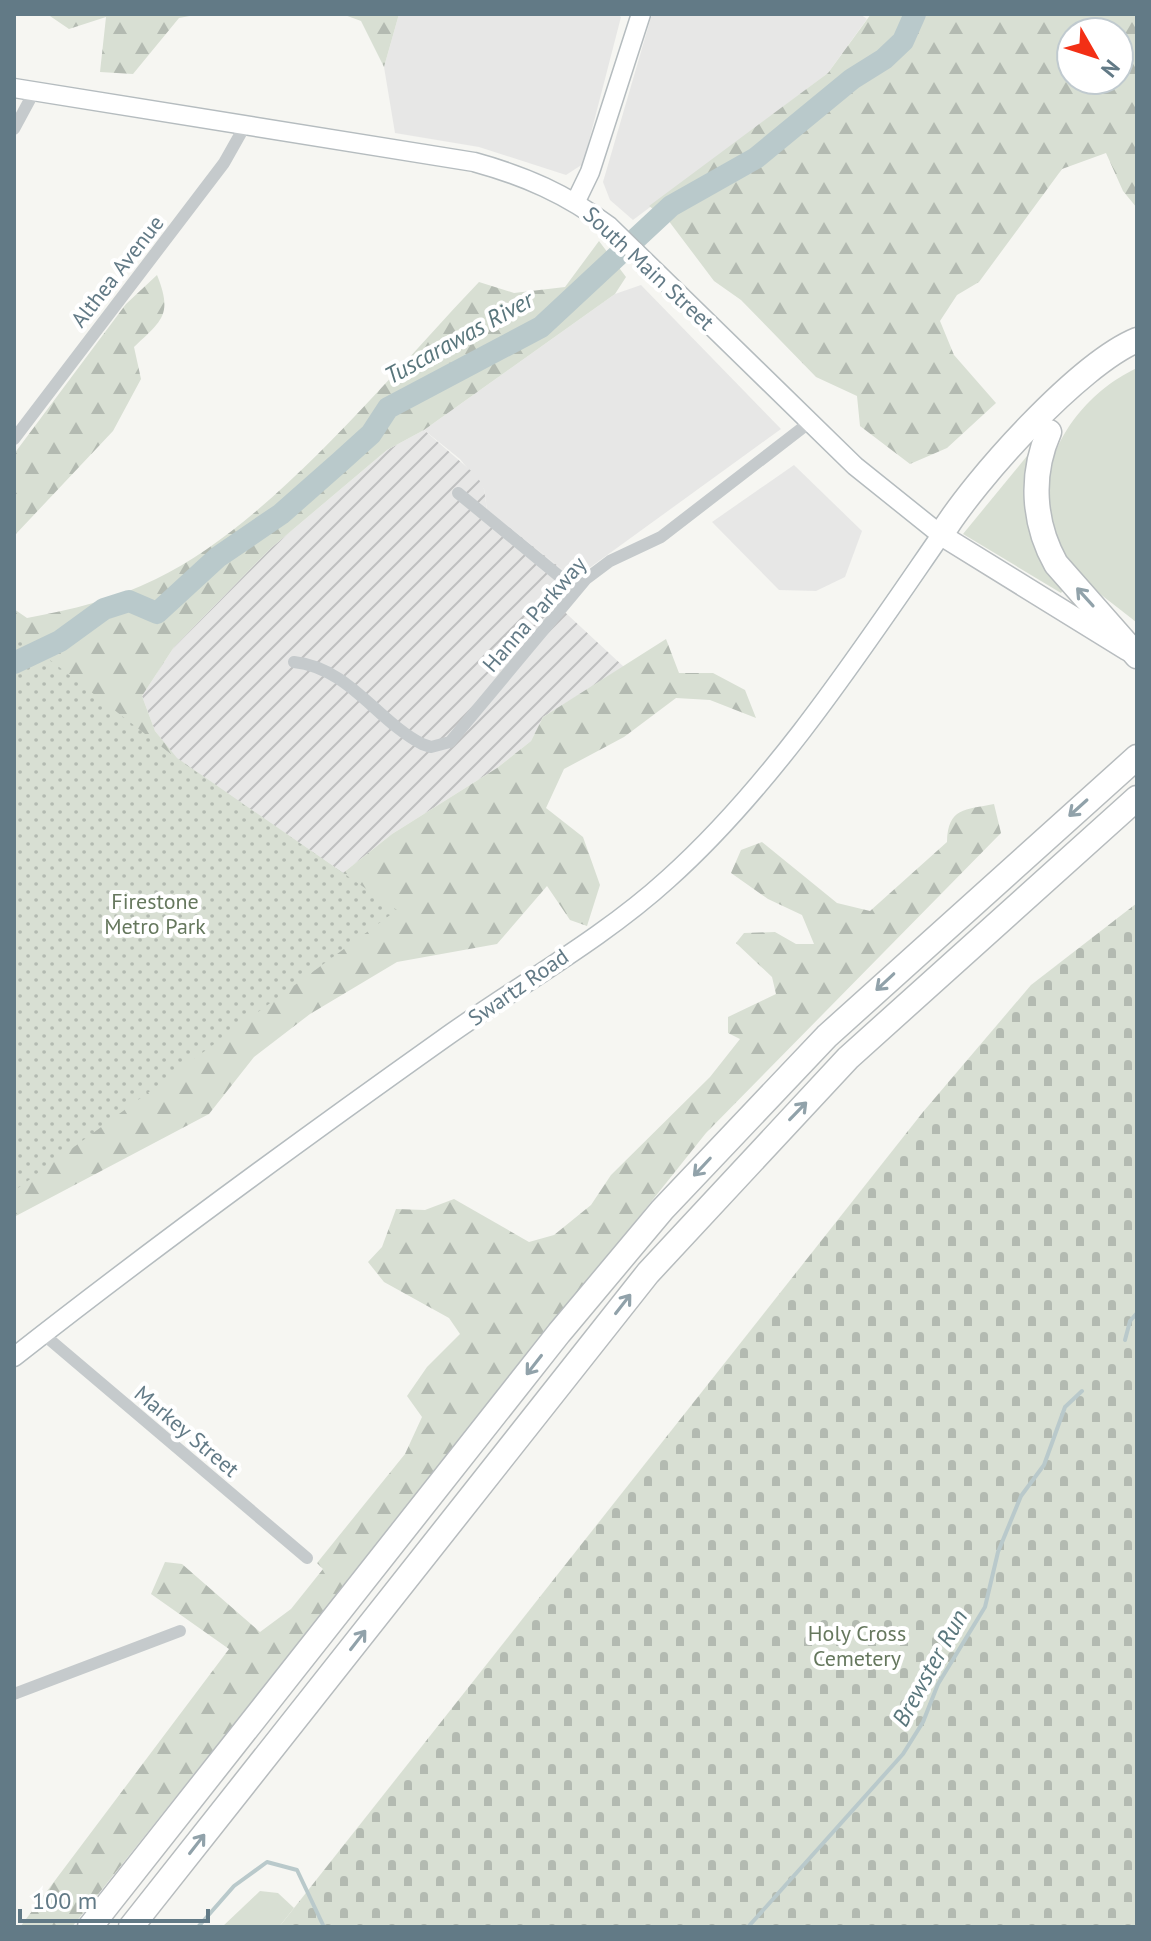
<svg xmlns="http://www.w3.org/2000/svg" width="1151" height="1941" viewBox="0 0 1151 1941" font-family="'PT Sans',sans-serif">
<defs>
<pattern id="industrial-furrows" width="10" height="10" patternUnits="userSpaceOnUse" patternTransform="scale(2)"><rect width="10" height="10" fill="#e7e7e6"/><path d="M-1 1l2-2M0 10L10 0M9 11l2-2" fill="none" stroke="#bfc0c0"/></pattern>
<pattern id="forest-firs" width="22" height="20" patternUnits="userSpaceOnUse" patternTransform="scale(2)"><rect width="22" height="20" fill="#d8dfd3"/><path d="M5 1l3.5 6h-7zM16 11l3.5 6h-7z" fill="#b3bab1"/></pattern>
<pattern id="cemetery-stones" width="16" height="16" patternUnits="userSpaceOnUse" patternTransform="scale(2)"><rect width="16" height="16" fill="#d8dfd3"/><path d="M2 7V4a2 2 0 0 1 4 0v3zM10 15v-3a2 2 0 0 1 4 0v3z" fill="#b3bab1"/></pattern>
<pattern id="park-dots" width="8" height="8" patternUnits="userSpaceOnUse" patternTransform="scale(2)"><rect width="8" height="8" fill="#d8dfd3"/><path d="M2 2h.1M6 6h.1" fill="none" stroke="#b3bab1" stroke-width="1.8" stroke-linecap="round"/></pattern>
</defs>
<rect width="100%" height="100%" fill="#f6f6f2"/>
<g fill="#e7e7e6">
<polygon points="399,14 617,14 621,17 583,164 566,175 479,147 395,133 384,67"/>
<polygon points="652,14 860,14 867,19 828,73 633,220 610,200 603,182"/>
<polygon points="641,285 781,429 581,574 568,574 487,510 484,489 460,459 424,430 615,294"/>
<polygon points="794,465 862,531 845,577 816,591 779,590 712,522"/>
</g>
<polygon fill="url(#industrial-furrows)" points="424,430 477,476 484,489 487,510 568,574 555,603 624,667 543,717 531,741 497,768 392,834 343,873 176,758 155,731 142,696 174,647 271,548 387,450"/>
<g fill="#d8dfd3">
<path d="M1137,368V623C1108,598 1066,574 1050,538C1047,531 1048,521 1047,513C1039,452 1083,393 1137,368Z"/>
<polygon points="1036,445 1065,588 1061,593 963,534"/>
<polygon points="260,1891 278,1893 294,1908 279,1927 222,1927"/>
</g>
<g fill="url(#forest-firs)" fill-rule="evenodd">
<polygon points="47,14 200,14 179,18 133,74 100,72 106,17 69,29"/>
<polygon points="342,14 399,14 384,67 361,21"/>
<path d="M871,14H1137V208L1123,191L1106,153L1062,169L979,282L957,295L940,321L954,355L996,403L947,448L910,464L860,426L857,396L816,377L741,300L714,281L668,220L649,206L828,73ZM1119,32V80H1071V32Z"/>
<path d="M599,241L626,277L615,294L424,430L387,450L271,548L174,647L142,696L155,731L177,758L343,873L392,834L497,768L531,741L543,717L666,639L679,673H713L745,690L756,718L710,700L676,698L624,737L564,769L546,808L583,837L600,885L587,926L570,920L547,886L497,944L397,962L310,1014L254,1057L209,1114L14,1217V609L27,618C71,610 116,599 156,579C273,522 388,377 479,282L514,293L565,287Z"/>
<path d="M157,275C173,315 162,320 134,347L141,379L113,431L14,536V454L126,304Z"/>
<path d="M994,804L1001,833L706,1133L72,1927H20L229,1649L151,1594L165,1562L182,1564L260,1632L291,1609L323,1569L317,1563L405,1454L422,1417L407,1396L427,1367L460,1334L449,1318L384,1282L368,1262L382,1247L396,1209L425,1210L454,1199L529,1242L554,1235L591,1205L611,1175L710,1077L740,1039L728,1033V1017L776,994L772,977L736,943L744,933L775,932L796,944H814L802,915L768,899L731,873L741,850L762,842L837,903L870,911L947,842C948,807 965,810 994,804Z"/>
</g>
<polygon fill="url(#cemetery-stones)" points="1137,903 1137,1927 279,1927 923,1112 1031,985"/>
<polygon fill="url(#park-dots)" points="14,632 176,758 397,910 14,1191"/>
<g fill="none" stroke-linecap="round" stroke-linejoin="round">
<g stroke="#b9c9cb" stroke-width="4">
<polyline points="1125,1340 1130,1321 1137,1313"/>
<polyline points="198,1927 234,1886 267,1862 297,1870 324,1927"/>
<polyline points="748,1927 903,1754 923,1722 938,1684 985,1607 998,1552 1021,1496 1044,1465 1065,1407 1082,1391"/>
</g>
<polyline stroke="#b9c9cb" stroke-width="22" points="14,663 60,641 104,609 129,601 157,613 218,557 281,514 340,462 371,434 388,408 541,327 671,206 756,158 852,79 884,59 903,41 915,14"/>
<defs>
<g id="secondary">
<path d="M14,88L474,162C525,176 566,194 609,226L855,466L941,535C861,651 773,785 668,879C601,940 517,986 443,1039C298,1142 154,1247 14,1357"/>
<polyline points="576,201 590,172 641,14"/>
</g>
<polyline id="primary" points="941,535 1127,650"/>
<g id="highway">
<path d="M1049,432C1030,475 1033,523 1056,564L1137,656"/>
<path d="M941,535C974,480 1079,364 1137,340"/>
<polyline points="90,1927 559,1333 662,1210 827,1036 1137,757"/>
<polyline points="131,1927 648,1273 848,1058 1137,798"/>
</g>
</defs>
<use href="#secondary" stroke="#b5bcbf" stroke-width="21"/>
<use href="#primary" stroke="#b8bdc0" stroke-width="23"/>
<use href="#highway" stroke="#b7bcbe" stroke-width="27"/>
<g stroke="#c5cacc" stroke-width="12">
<polyline points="14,129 34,92"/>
<polyline points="14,439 224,163 246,124"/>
<polyline points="458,493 576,590"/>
<path d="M294,662C349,668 376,720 422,744L431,747L450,742L586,579L610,561L661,537L810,422"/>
<polyline points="43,1334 307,1558"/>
<polyline points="14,1694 180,1631"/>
</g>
<use href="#secondary" stroke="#fff" stroke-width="18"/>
<use href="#primary" stroke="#fff" stroke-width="20"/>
<use href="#highway" stroke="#fff" stroke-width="24"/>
</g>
<defs><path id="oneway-shaft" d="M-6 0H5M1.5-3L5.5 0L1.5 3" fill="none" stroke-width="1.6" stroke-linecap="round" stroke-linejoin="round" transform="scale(2)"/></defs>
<g stroke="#91a2aa">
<use href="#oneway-shaft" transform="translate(1085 597) rotate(-132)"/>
<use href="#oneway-shaft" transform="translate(1078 808) rotate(138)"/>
<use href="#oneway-shaft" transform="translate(885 982) rotate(137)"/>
<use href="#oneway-shaft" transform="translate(798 1111) rotate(-46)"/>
<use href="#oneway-shaft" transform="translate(702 1167) rotate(133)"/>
<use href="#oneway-shaft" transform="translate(623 1304) rotate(-52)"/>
<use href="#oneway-shaft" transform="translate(534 1365) rotate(128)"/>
<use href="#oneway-shaft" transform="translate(358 1640) rotate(-52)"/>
<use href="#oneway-shaft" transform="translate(197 1844) rotate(-52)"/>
</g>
<g text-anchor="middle" stroke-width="8" stroke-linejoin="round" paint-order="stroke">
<g font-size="22" fill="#627a86" stroke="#fff">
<text transform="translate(649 268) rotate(43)" y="8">South Main Street</text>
<text transform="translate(117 271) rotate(-52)" y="8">Althea Avenue</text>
<text transform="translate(534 614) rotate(-49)" y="8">Hanna Parkway</text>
<text transform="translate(518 987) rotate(-35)" y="8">Swartz Road</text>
<text transform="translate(187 1431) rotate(40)" y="8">Markey Street</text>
</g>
<g font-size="22" fill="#66785e" stroke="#fff">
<text x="155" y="909">Firestone<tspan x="155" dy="25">Metro Park</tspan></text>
<text x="857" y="1641">Holy Cross<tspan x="857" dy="25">Cemetery</tspan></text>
</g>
<g font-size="24" font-style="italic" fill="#59767c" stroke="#fff">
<text transform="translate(459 338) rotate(-29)" y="8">Tuscarawas River</text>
<text transform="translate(930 1668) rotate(-61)" y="8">Brewster Run</text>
</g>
</g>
<rect width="1151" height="1941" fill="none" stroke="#627a86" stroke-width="32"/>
<g transform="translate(1095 56) rotate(129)"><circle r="38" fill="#ffffff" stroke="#c0cacf" stroke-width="2"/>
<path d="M0-6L14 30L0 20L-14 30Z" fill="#f32f15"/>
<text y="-12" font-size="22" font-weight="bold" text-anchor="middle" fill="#627a86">N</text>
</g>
<path d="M20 1909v12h188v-12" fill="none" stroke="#627a86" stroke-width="4"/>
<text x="32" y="1909" font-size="24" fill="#627a86" stroke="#ffffff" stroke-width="6" paint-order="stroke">100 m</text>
</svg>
